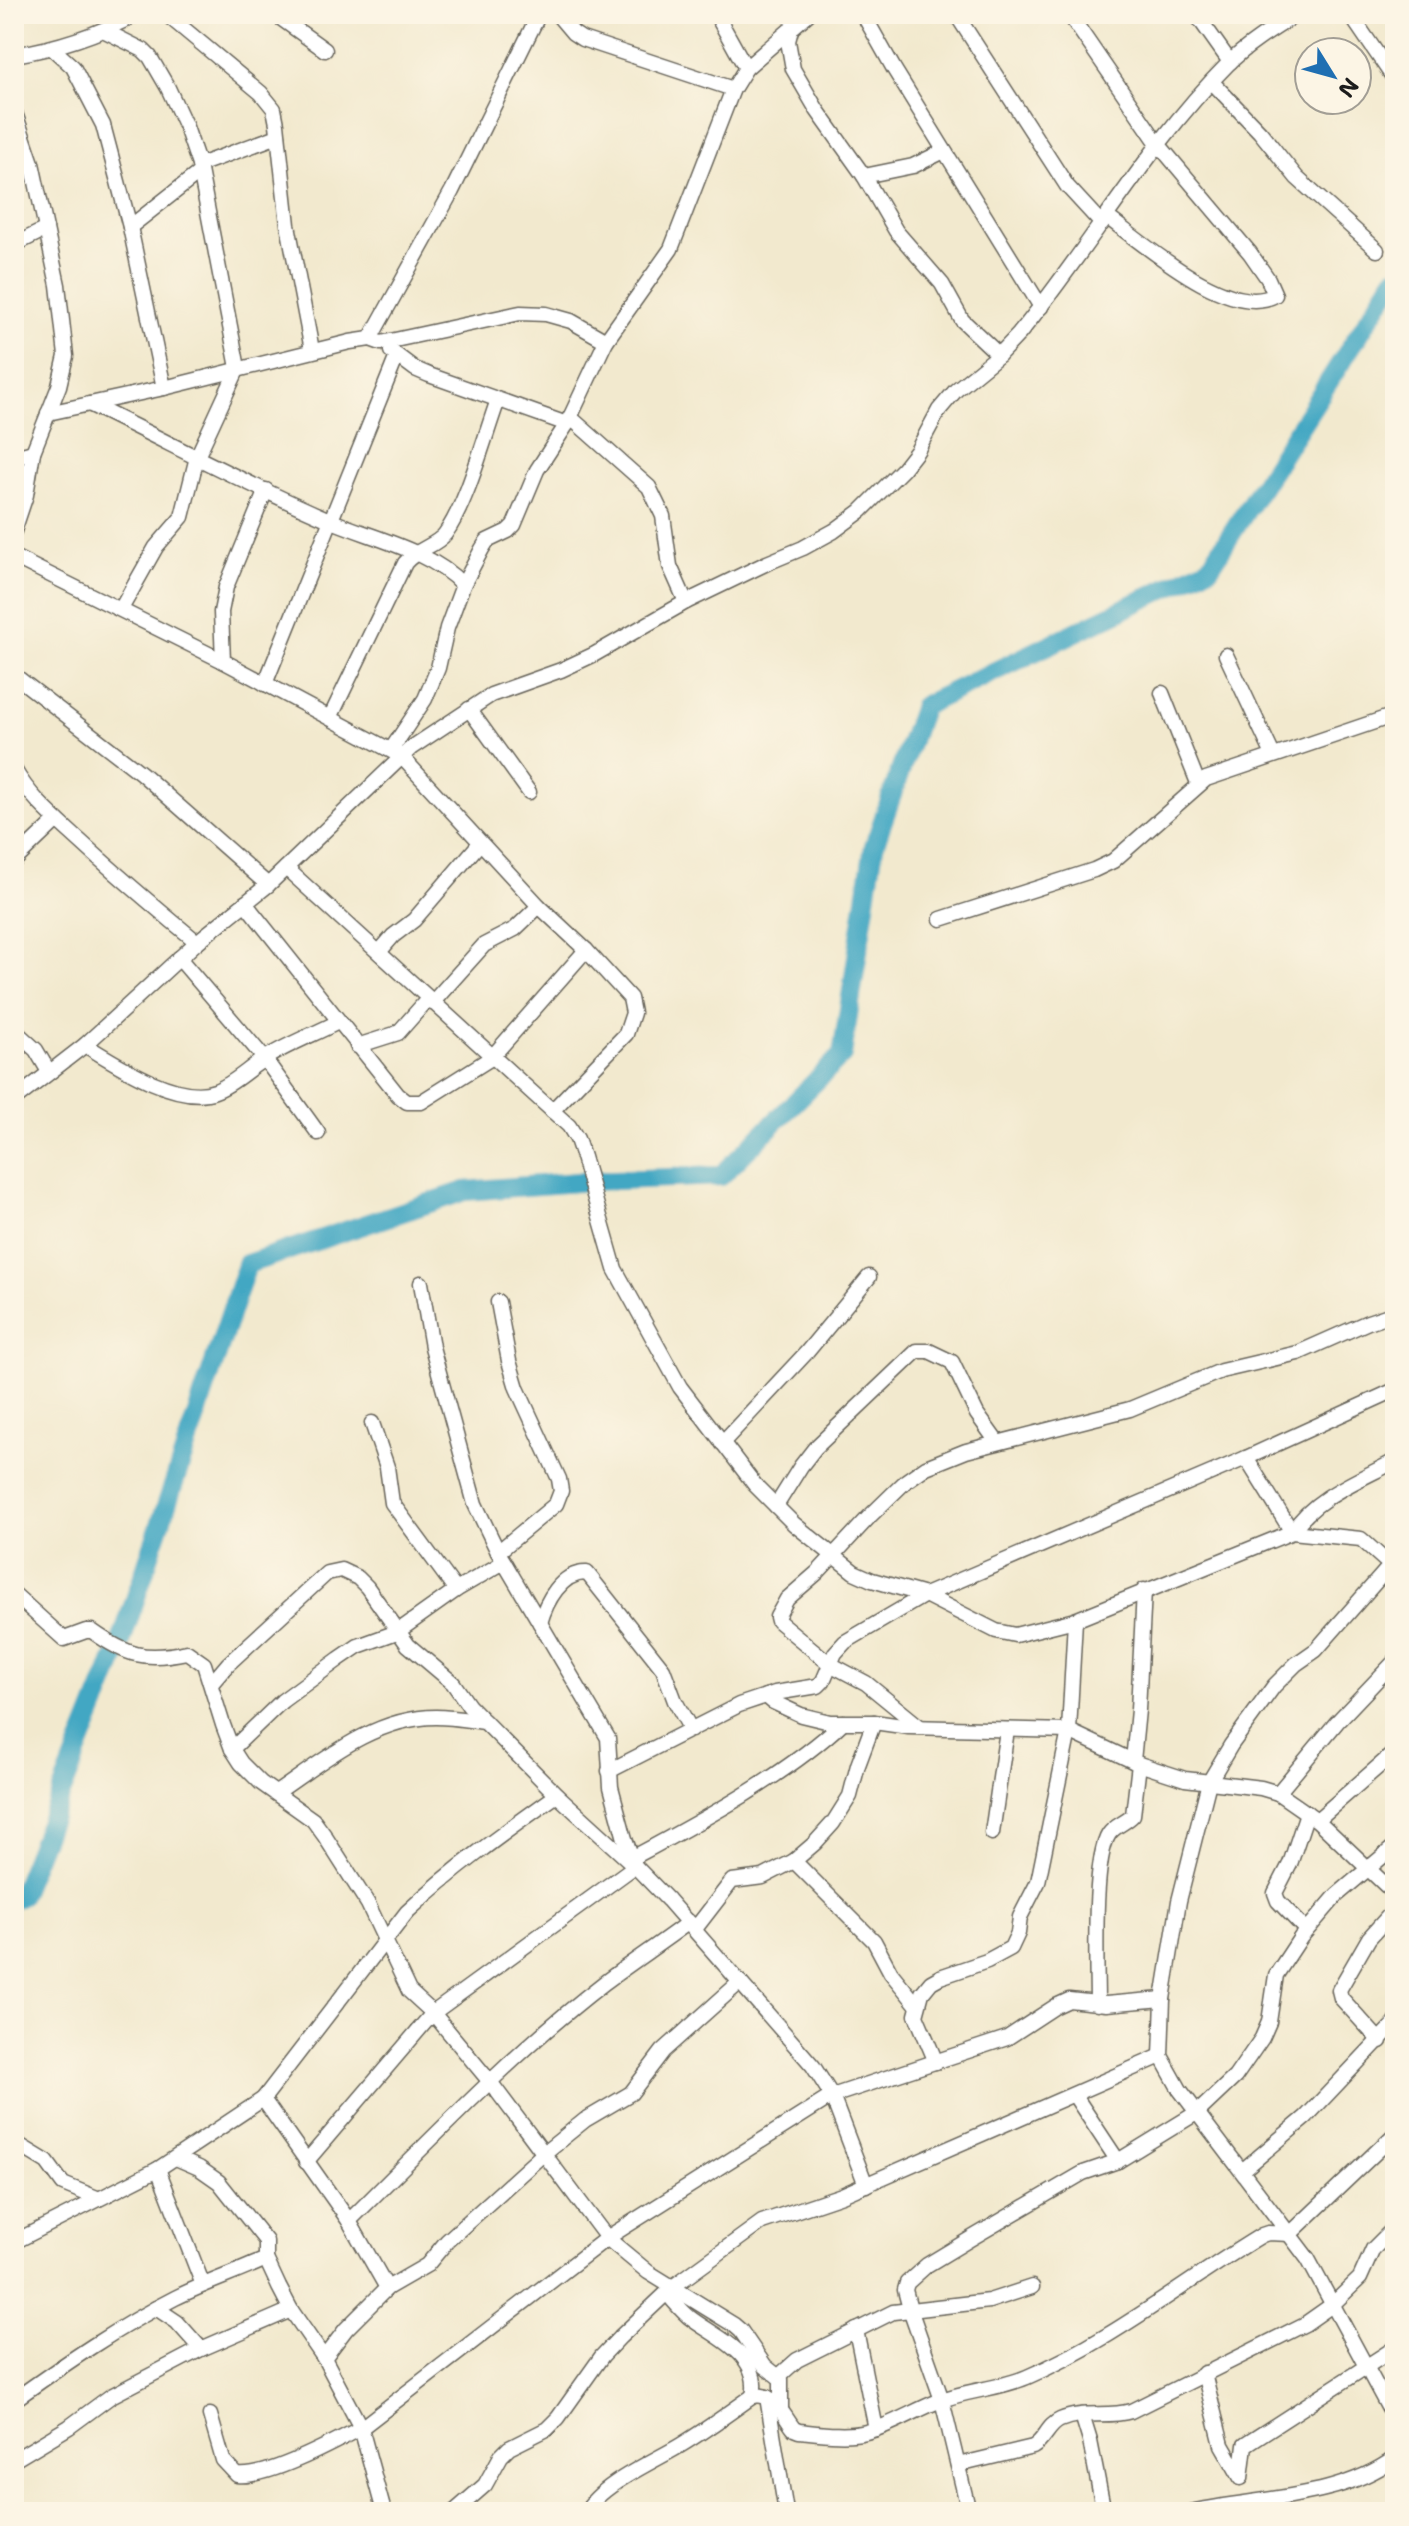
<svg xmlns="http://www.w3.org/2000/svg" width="1409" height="2526" viewBox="0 0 1409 2526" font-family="'Shantell Sans',sans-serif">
<rect width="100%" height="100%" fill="#fcf5e5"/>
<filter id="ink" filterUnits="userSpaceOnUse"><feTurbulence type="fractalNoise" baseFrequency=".0125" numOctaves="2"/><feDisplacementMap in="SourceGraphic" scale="16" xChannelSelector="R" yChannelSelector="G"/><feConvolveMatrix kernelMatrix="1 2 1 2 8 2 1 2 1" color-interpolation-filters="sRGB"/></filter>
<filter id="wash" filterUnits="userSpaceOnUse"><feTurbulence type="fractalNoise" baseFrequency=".006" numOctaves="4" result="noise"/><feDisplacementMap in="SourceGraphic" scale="32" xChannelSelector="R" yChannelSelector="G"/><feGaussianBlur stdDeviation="1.8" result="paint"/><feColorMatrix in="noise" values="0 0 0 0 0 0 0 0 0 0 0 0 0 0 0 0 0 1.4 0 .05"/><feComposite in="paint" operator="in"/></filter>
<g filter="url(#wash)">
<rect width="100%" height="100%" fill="#f2e9ce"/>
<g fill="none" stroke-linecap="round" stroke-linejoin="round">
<polyline stroke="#43a7c3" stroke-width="20" points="14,1899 20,1896 118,1651 247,1264 465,1191 589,1181 721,1176 842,1055 874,846 923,706 1210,567 1395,278"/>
</g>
</g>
<g filter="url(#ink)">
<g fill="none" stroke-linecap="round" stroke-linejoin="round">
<defs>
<g id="minor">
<polyline points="166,14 261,93 274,109 277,124 288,225 312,350"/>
<polyline points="275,14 325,50"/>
<polyline points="557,14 573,33 582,39 733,89"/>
<polyline points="716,14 746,68"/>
<polyline points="863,14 894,69 1041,307"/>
<polyline points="956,14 1067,186 1102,224"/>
<path d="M1069,14L1159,145L1250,253L1268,279L1275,295C1229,320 1143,243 1107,217"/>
<polyline points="1196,14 1230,62"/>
<polyline points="1350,14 1395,80"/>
<polyline points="14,18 16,14"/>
<polyline points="792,26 788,41 793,69 817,110 864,176 896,231 942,284 962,320 999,355"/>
<polyline points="105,31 143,50 150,57 168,88 186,127 199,165 238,368 197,457 182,517 156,547 121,609"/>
<polyline points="53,49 73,67 103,125 130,227 164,388"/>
<path d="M14,55C58,48 97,35 137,14"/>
<polyline points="1212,82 1260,132 1297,178 1377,250"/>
<polyline points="14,110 32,163 58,285 66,356 59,386 33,452 26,495 14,531"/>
<polyline points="199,165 278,136"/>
<polyline points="864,176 913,166 944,151"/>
<polyline points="130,227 200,172"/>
<polyline points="14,245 46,229"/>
<polyline points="370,339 452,191 539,14"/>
<polyline points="391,351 415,369 429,375 567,424"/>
<path d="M89,404C170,443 249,486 332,521C375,539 429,550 463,585"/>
<polyline points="48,413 164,388 350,342 370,339 381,343 520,313 546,314 571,321 606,341"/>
<polyline points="570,417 649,487 663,516 670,566 686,602"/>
<polyline points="14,457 33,452"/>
<polyline points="14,557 223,661 401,756 539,906 586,950 630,998 633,1013 626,1034 552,1111"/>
<polyline points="1226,655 1273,755"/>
<polyline points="223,661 221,612 226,587 266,490"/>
<polyline points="14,675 141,773 268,885"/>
<polyline points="265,684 397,356"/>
<polyline points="1162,693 1198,783"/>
<polyline points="469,709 529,792"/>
<path d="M330,718L405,563C416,549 436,546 445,534C467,504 484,438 498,400"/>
<polyline points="391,750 425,699 438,668 447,628 463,585 482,549 487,541 508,531 514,525 537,470 567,424 606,341 671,249 733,89 746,68 808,14"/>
<path d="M14,769C30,798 56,819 80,841C118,876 157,909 197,942"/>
<polyline points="14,861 57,820"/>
<path d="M286,868L569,1126L577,1139L583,1157L615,1269L680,1387L755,1485L794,1524L854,1572L872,1580L925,1595L996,1631L1015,1635L1075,1620L1292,1532C1314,1497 1360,1480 1395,1461"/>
<polyline points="245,903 398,1095 407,1102 421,1102 491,1058 586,950"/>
<polyline points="941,919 1094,870 1113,861 1206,779 1395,715"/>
<polyline points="380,951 393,936 414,920 480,843"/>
<polyline points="179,958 264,1058 318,1133"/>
<polyline points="432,1003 484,945 515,929 539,906"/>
<polyline points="14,1030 36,1050 49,1072"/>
<path d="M85,1045C116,1064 178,1105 215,1091C232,1085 247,1070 261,1061C285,1045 313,1035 338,1022"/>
<polyline points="357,1046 398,1033 428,999"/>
<path d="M14,1100L85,1045L197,942L268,885L411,748L491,695L561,670L595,654L686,602L767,563L803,548L834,531L861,511L903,469L917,451L939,410L956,390L999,355L1019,334C1091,246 1148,144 1228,64C1247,45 1275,28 1297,14"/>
<polyline points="498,1302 509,1361 517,1388 559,1479 561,1491 556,1504 498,1552"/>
<polyline points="372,1423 387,1467 392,1503 456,1590"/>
<polyline points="722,1443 807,1352 869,1277"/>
<polyline points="1246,1458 1292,1532 1361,1539 1390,1565"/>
<polyline points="776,1506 801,1466 815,1448 917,1351 929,1351 952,1362 977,1414 997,1442"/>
<polyline points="1395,1560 1316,1650 1296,1664 1274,1686 1231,1745 1209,1782 1179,1901 1163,1999 1161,2056 1180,2090 1308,2259 1395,2420"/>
<path d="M14,1594L64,1639L86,1631H92C127,1656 145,1661 187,1652L204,1664L223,1725L232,1749L241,1763L261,1783L313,1820L324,1835L368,1904L409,1991L433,2013L491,2083L607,2238L648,2272L734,2325L741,2331L765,2366L781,2379V2409"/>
<path d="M540,1623C546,1602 561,1572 587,1573L663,1669L675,1701L691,1730"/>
<polyline points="211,1684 228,1664 327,1573 341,1570 358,1578 367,1587 408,1645 453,1683 469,1706 557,1795 635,1866 668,1900 813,2066 832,2096 866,2185"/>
<polyline points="766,1696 773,1702 801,1715 830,1722 874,1722 909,1727 1069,1731 1139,1764 1185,1779 1261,1788 1278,1793 1317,1820 1395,1894"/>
<polyline points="920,1727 866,1683 830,1664 778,1621 777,1617 787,1599 818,1572 870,1516 906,1481 926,1467 966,1451 1130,1409 1221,1371 1298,1353 1368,1322 1395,1313"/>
<polyline points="232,1749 282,1701 339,1659 358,1646 397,1632 456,1590 504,1562"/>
<polyline points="1133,1761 1138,1710 1144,1590"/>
<polyline points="609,1771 739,1705 775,1693 818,1686 823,1681 835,1653 845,1642 925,1595 1246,1458 1395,1390"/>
<path d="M276,1793C323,1761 375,1717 436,1717C452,1717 469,1720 485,1722"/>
<polyline points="1278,1793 1337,1722 1395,1661"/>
<polyline points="1317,1820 1395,1752"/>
<polyline points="992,1833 1007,1730"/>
<path d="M632,1858C701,1821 787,1775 843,1722"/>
<polyline points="794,1861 874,1941 891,1973 917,2005"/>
<polyline points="695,1929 732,1881 763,1877 794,1861 815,1843 833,1823 850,1796 858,1765 874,1722"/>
<polyline points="1306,1930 1278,1901 1275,1893 1290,1864 1307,1813"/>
<path d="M1097,2004C1097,1969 1092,1860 1109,1834C1115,1825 1126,1823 1133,1815L1139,1764"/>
<polyline points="1380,2041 1341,1998 1339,1990 1369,1938 1395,1909"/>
<polyline points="936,2062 916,2015 922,1993 931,1982 940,1977 987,1961 1011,1948 1018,1933 1020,1917 1038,1882 1069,1731 1075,1620"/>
<polyline points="1075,2096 1118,2161"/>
<polyline points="263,2099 349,2221 387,2288"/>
<polyline points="14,2142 47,2162 63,2184 97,2198"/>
<polyline points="176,2158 199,2168 219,2182 266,2241 266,2259 279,2287 291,2310 324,2358 361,2428 384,2512"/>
<polyline points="306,2162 433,2013 635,1866 625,1839 611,1787 608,1738 498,1552 475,1504 432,1347 421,1283"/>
<polyline points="158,2169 203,2285"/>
<polyline points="1242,2171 1306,2117 1395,2023"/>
<path d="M349,2221C431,2140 512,2054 604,1983C632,1962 661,1943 689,1922"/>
<path d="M14,2242L158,2169L263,2099L407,1912C454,1868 505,1832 557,1795"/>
<path d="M667,2293C674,2302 681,2310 689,2317C716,2338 762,2354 753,2396"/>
<polyline points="156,2308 177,2322 201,2349"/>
<polyline points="856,2330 876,2429"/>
<polyline points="324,2358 346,2329 387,2288 427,2265 447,2241 543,2154 585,2120 631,2093 663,2051 740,1982"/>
<polyline points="1204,2373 1222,2445 1241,2478 1245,2445 1395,2348"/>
<polyline points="779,2376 797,2360 893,2312 989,2301 1032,2287"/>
<polyline points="767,2397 786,2512"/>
<path d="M14,2400C66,2363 118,2327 175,2298C205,2283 236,2273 266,2259"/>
<path d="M210,2415L223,2460L237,2475C266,2479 333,2443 361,2428L607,2238L832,2096L1007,2038L1056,2006L1069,2000L1106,2004L1163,1999"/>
<polyline points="1082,2415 1090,2441 1104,2512"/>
<polyline points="14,2460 69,2427 111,2396 201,2349 291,2310"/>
<path d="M958,2465L1033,2447C1045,2440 1048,2425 1060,2420C1083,2410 1108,2418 1131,2411L1305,2324L1332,2305L1360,2278L1373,2249L1395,2227"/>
<polyline points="454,2512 485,2485 501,2456 509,2448 547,2429 558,2418 602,2356 620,2337 674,2286 762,2222 842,2195 1161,2056"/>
<path d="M586,2512C599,2485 655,2461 681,2445C706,2430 729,2413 753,2396C775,2392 782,2414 794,2429L799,2431C819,2433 846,2437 866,2432C891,2426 915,2410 939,2401C967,2390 999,2389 1027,2377C1112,2341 1184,2282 1262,2235L1268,2233L1290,2234L1395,2134"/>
<polyline points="969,2512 942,2400 910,2309 905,2290 907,2283 927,2265 970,2239 1083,2173 1118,2161 1198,2112 1235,2077 1262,2038 1269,2022 1276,1975 1301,1937 1337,1895 1395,1846"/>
<path d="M1191,2512C1259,2497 1337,2500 1395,2458"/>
</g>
</defs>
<use href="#minor" stroke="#67645a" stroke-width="17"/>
<use href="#minor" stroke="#fff" stroke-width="14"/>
</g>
</g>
<rect width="1409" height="2526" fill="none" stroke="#fcf5e5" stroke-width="48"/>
<g transform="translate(1333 76) rotate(127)"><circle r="38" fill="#fcf5e5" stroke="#a29e95" stroke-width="2"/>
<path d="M0-6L14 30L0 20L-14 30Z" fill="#1f6fb2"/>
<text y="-12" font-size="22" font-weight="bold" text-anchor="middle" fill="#1c1c1c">N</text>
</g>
</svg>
